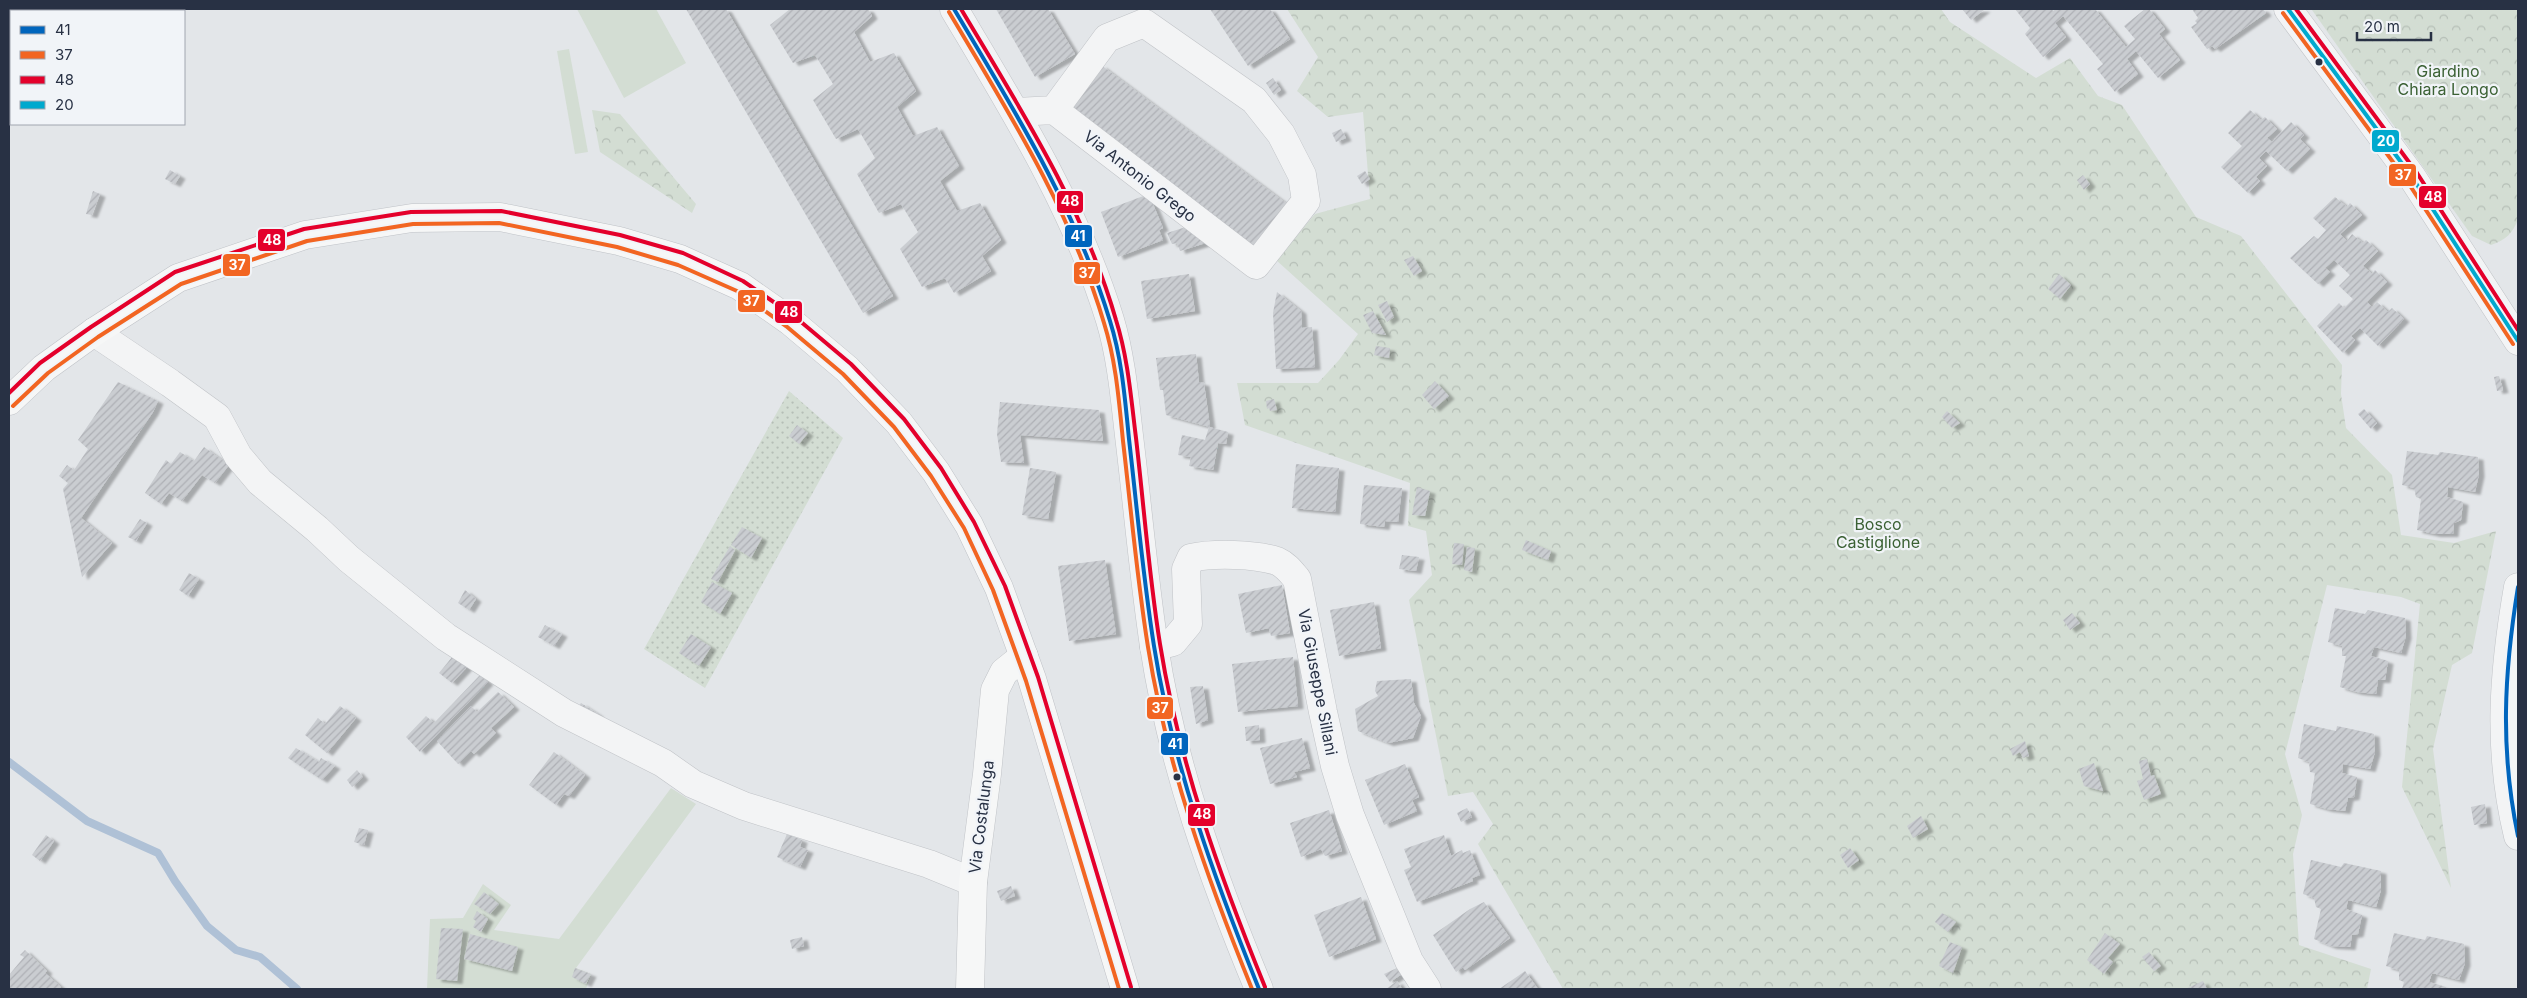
<svg xmlns="http://www.w3.org/2000/svg" width="2527" height="998" viewBox="0 0 2527 998" font-family="Inter,sans-serif">
<defs>
<pattern id="grass-dots" width="8" height="8" patternUnits="userSpaceOnUse" patternTransform="scale(1.25)"><rect width="8" height="8" fill="#d3ddd3"/><path d="M2 2h.1M6 6h.1" fill="none" stroke="#b5beb6" stroke-width="1.8" stroke-linecap="round"/></pattern>
<pattern id="forest-crowns" width="20" height="18" patternUnits="userSpaceOnUse" patternTransform="scale(1.25)"><rect width="20" height="18" fill="#d3ddd3"/><path d="M2 6a3 3 0 1 1 6 0M12 15a3 3 0 1 1 6 0" fill="none" stroke="#b5beb6"/></pattern>
<pattern id="building-hatch" width="6" height="6" patternUnits="userSpaceOnUse" patternTransform="scale(1.25)"><rect width="6" height="6" fill="#cacdd1"/><path d="M-1 1l2-2M0 6l6-6M5 7l2-2" fill="none" stroke="#aeb0b5"/></pattern>
<filter id="shadow"><feDropShadow dx="5.5" dy="3" stdDeviation="1" flood-color="#0004"/></filter>
</defs>
<rect width="100%" height="100%" fill="#e3e6e9"/>
<polygon fill="url(#grass-dots)" points="789,391 843,438 705,688 644,649"/>
<g fill="url(#forest-crowns)">
<polygon points="1287,9 1941,9 1950,22 2036,78 2070,58 2098,96 2122,105 2196,217 2241,236 2342,365 2341,394 2346,428 2392,475 2401,535 2454,543 2496,531 2472,653 2452,665 2433,749 2451,888 2402,787 2420,604 2401,597 2327,585 2285,754 2302,815 2293,854 2299,945 2371,969 2367,989 1563,989 1478,844 1493,824 1473,792 1448,796 1409,600 1432,575 1426,531 1408,526 1410,483 1245,425 1237,383 1318,383 1339,360 1358,334 1276,260 1315,214 1370,199 1363,112 1328,117 1297,91 1318,57"/>
<path d="M2314,9H2518V219C2513,233 2506,240 2491,245L2472,236L2312,10Z"/>
<polygon points="592,110 620,114 696,204 692,213 600,152"/>
</g>
<g fill="#d3ddd3">
<polygon points="577,9 656,9 686,63 624,98"/>
<polygon points="569,49 588,152 575,154 557,51"/>
<polygon points="671,788 696,804 576,968 591,974 586,989 427,989 430,919 463,918 483,884 511,905 494,930 559,939"/>
</g>
<g fill="none" stroke-linecap="round" stroke-linejoin="round">
<polyline stroke="#afc1d6" stroke-width="8" points="9,762 87,821 158,853 175,881 207,926 236,950 260,957 297,989"/>
</g>
<g fill="url(#building-hatch)" filter="url(#shadow)">
<polygon points="686,9 726,9 893,296 863,313"/>
<polygon points="790,9 868,9 872,16 854,32 870,62 894,53 916,91 897,107 913,136 937,127 959,166 940,181 957,211 980,203 1001,240 982,256 991,271 954,293 945,278 922,287 900,249 918,232 901,204 879,213 857,174 875,158 858,129 836,139 813,100 833,84 815,55 793,63 770,25"/>
<polygon points="996,9 1048,9 1075,54 1035,77"/>
<polygon points="1210,9 1270,9 1290,39 1248,66"/>
<polygon points="1962,9 1985,9 1971,20"/>
<polygon points="2015,9 2052,9 2053,11 2056,9 2095,9 2126,47 2135,39 2124,26 2145,9 2149,9 2165,29 2159,34 2180,60 2158,78 2136,51 2127,59 2138,74 2115,92 2097,69 2103,64 2063,16 2055,23 2066,37 2043,57 2025,34 2030,28"/>
<polygon points="2192,9 2263,9 2266,13 2215,49 2212,46 2207,49 2191,27 2197,23 2195,21 2198,18"/>
<polygon points="1101,65 1291,207 1259,250 1070,107"/>
<polygon points="1273,78 1281,90 1274,95 1266,83"/>
<polygon points="2250,110 2261,120 2265,117 2277,129 2267,138 2272,142 2291,122 2304,135 2300,139 2310,149 2287,171 2266,151 2259,158 2267,166 2256,177 2260,181 2248,193 2221,167 2242,146 2228,133"/>
<polygon points="1341,129 1346,138 1336,142 1332,133"/>
<polygon points="170,170 180,176 175,184 165,179"/>
<polygon points="1365,171 1370,179 1362,184 1357,176"/>
<polygon points="2083,175 2090,184 2084,190 2077,180"/>
<polygon points="93,191 100,194 92,215 86,214"/>
<polygon points="1146,195 1150,197 1163,228 1159,230 1163,240 1118,257 1101,212"/>
<polygon points="2335,197 2347,207 2350,203 2362,215 2340,234 2347,241 2352,234 2363,243 2366,240 2378,251 2363,266 2372,274 2375,270 2387,282 2367,302 2372,307 2377,302 2388,312 2392,308 2404,319 2378,346 2360,328 2351,336 2355,340 2343,353 2317,326 2339,303 2344,308 2353,299 2339,286 2350,275 2334,260 2325,268 2330,272 2318,284 2290,258 2314,236 2318,239 2326,230 2313,218"/>
<polygon points="1189,226 1209,242 1180,251 1177,243 1172,244 1167,233"/>
<polygon points="1413,256 1422,271 1414,276 1404,260"/>
<polygon points="1189,274 1195,311 1147,319 1141,281"/>
<polygon points="2059,274 2071,285 2060,299 2048,289"/>
<polygon points="1277,292 1301,311 1302,328 1312,327 1315,367 1276,369 1273,313"/>
<polygon points="1387,301 1394,317 1387,322 1378,305"/>
<polygon points="1373,311 1386,335 1372,333 1363,315"/>
<polygon points="1376,346 1390,348 1389,358 1374,355"/>
<polygon points="1196,354 1199,382 1204,383 1210,427 1166,415 1163,390 1160,390 1156,358"/>
<polygon points="2499,376 2503,390 2497,391 2494,377"/>
<polygon points="1435,381 1449,396 1434,409 1422,395"/>
<polygon points="118,382 158,401 153,412 81,518 112,543 82,577 63,489 68,483 59,476 67,465 74,470 88,449 78,440"/>
<polygon points="1274,399 1277,410 1270,411 1269,408 1267,409 1266,401"/>
<polygon points="1000,402 1099,410 1103,441 1020,435 1024,463 1001,462 997,434"/>
<polygon points="2364,409 2377,423 2371,429 2358,414"/>
<polygon points="1947,411 1960,423 1952,428 1942,417"/>
<polygon points="797,425 808,433 799,444 789,436"/>
<polygon points="1209,427 1228,432 1226,444 1218,443 1213,470 1189,466 1191,457 1178,455 1182,435 1205,440"/>
<polygon points="204,447 229,465 215,483 202,475 182,501 169,493 161,504 145,493 166,460 171,464 180,452 194,461"/>
<polygon points="2407,451 2438,455 2440,452 2478,457 2479,474 2475,492 2448,487 2447,497 2463,502 2461,520 2454,523 2453,534 2435,534 2417,530 2421,499 2416,497 2414,488 2402,485"/>
<polygon points="1296,464 1339,468 1335,512 1292,508"/>
<polygon points="1030,468 1056,472 1048,519 1022,515"/>
<polygon points="1364,485 1402,488 1398,522 1385,521 1384,527 1360,524"/>
<polygon points="1417,487 1430,491 1425,516 1412,515"/>
<polygon points="140,519 147,523 136,541 128,537"/>
<polygon points="742,527 762,538 751,558 731,545"/>
<polygon points="1526,540 1551,551 1548,560 1522,550"/>
<polygon points="1454,543 1464,544 1462,565 1452,564"/>
<polygon points="730,546 735,550 718,582 711,579"/>
<polygon points="1467,547 1475,548 1472,572 1464,570"/>
<polygon points="1402,555 1419,557 1416,571 1399,569"/>
<polygon points="1105,560 1116,634 1069,641 1058,566"/>
<polygon points="189,573 199,579 188,596 179,590"/>
<polygon points="712,582 732,593 720,614 701,602"/>
<polygon points="1282,585 1290,633 1271,636 1269,628 1246,633 1238,594"/>
<polygon points="465,590 476,599 469,610 458,603"/>
<polygon points="1374,602 1381,648 1339,656 1330,610"/>
<polygon points="2335,608 2365,614 2368,610 2405,618 2406,636 2401,653 2374,647 2371,656 2388,661 2385,680 2378,680 2376,694 2357,692 2340,687 2346,656 2342,656 2342,646 2328,642"/>
<polygon points="2072,613 2080,623 2070,630 2063,620"/>
<polygon points="545,625 562,634 554,646 538,637"/>
<polygon points="691,634 711,647 699,666 679,653"/>
<polygon points="453,656 467,667 452,683 439,673"/>
<polygon points="1293,657 1298,706 1238,712 1232,664"/>
<polygon points="480,675 488,682 420,752 406,737 426,716 434,723"/>
<polygon points="1411,679 1414,703 1421,716 1413,738 1388,743 1358,731 1355,709 1378,696 1375,691 1377,681"/>
<polygon points="1203,686 1208,720 1196,724 1190,687"/>
<polygon points="498,692 514,707 491,728 496,733 474,754 471,751 458,764 437,741 471,706 477,712"/>
<polygon points="581,703 598,714 592,722 575,713"/>
<polygon points="340,706 356,718 327,753 305,735 318,718 325,724"/>
<polygon points="2304,724 2336,731 2337,726 2374,734 2375,752 2370,769 2343,764 2342,773 2357,777 2354,797 2348,798 2345,811 2327,809 2310,804 2315,773 2310,772 2309,762 2298,758"/>
<polygon points="1259,725 1260,740 1246,741 1245,727"/>
<polygon points="1302,738 1310,768 1294,772 1297,777 1270,784 1260,748"/>
<polygon points="2025,741 2029,756 2023,758 2020,752 2013,756 2010,749"/>
<polygon points="296,748 319,762 321,758 335,766 322,780 288,758"/>
<polygon points="554,752 585,775 569,796 564,794 556,805 529,785"/>
<polygon points="2147,759 2151,776 2154,775 2161,794 2144,800 2137,781 2143,779 2139,761"/>
<polygon points="2094,763 2103,791 2084,786 2079,769"/>
<polygon points="1405,764 1419,797 1412,800 1417,811 1384,825 1365,780"/>
<polygon points="357,770 363,777 352,787 347,780"/>
<polygon points="2485,804 2487,823 2474,825 2471,807"/>
<polygon points="1467,808 1472,817 1461,822 1457,813"/>
<polygon points="1329,810 1342,851 1325,856 1321,849 1301,857 1290,823"/>
<polygon points="1921,816 1928,829 1913,838 1907,826"/>
<polygon points="359,828 368,830 364,845 354,842"/>
<polygon points="787,834 802,840 800,847 808,850 800,867 777,857"/>
<polygon points="46,835 54,841 40,861 32,855"/>
<polygon points="1444,835 1451,856 1462,850 1463,853 1470,850 1480,875 1472,878 1473,881 1417,902 1404,870 1411,867 1404,849"/>
<polygon points="1850,848 1859,860 1848,868 1840,855"/>
<polygon points="2311,860 2341,867 2344,863 2381,871 2381,890 2376,907 2348,900 2346,909 2362,915 2358,934 2352,935 2350,947 2331,946 2314,939 2321,909 2316,907 2314,898 2303,894"/>
<polygon points="1011,886 1015,896 1001,901 997,891"/>
<polygon points="484,892 499,904 490,914 474,904"/>
<polygon points="1361,897 1376,939 1329,957 1314,915"/>
<polygon points="1484,902 1510,938 1465,970 1463,967 1456,972 1433,935 1470,909"/>
<polygon points="477,911 488,919 481,932 473,927 476,921 473,919"/>
<polygon points="1942,913 1956,922 1948,932 1935,922"/>
<polygon points="441,928 463,929 457,981 436,979"/>
<polygon points="2105,933 2120,944 2108,958 2113,962 2104,974 2087,960"/>
<polygon points="2394,933 2425,940 2427,936 2464,944 2465,963 2459,980 2432,973 2429,982 2446,987 2446,989 2402,989 2404,982 2399,980 2399,970 2386,966"/>
<polygon points="470,934 518,947 512,971 464,959"/>
<polygon points="802,937 804,946 792,949 790,940"/>
<polygon points="1950,942 1962,947 1953,973 1939,966"/>
<polygon points="25,950 47,971 45,973 61,987 58,989 9,989 9,975 24,957 20,955"/>
<polygon points="2149,952 2161,966 2154,971 2142,957"/>
<polygon points="575,968 591,974 586,984 572,977"/>
<polygon points="1397,968 1402,974 1390,982 1384,974"/>
<polygon points="1525,971 1538,989 1499,989 1518,976"/>
<polygon points="1397,981 1402,989 1386,989"/>
<polygon points="2203,981 2207,989 2185,989"/>
</g>
<g fill="none" stroke-linecap="round" stroke-linejoin="round">
<defs>
<g id="street">
<path d="M954,9C1013,108 1076,209 1110,320C1122,360 1125,403 1130,444C1138,511 1144,579 1154,646C1172,765 1213,878 1259,989"/>
<polyline points="2288,9 2412,177 2518,341"/>
<polyline points="1016,112 1054,110 1256,265 1306,201 1302,175 1281,134 1254,100 1144,23 1107,38 1054,110"/>
<polyline points="94,332 170,383 217,417 238,456 260,482 317,529 349,559 446,637 564,713 663,763 693,784 744,806 929,864 973,882"/>
<path d="M2518,587C2503,673 2497,750 2518,836"/>
<path d="M1154,647L1173,642L1188,624L1186,569L1191,558C1213,553 1255,554 1277,561C1286,565 1291,572 1297,579L1323,712L1335,766L1350,815L1409,961L1427,989"/>
</g>
<polyline id="secondary" points="970,989 973,882 987,774 995,690 1004,672 1024,656"/>
<polyline id="primary" points="9,401 44,368 94,332 178,278 305,235 412,218 500,217 619,241 680,259 740,286 790,321 847,369 899,423 936,472 969,525 999,588 1032,679 1125,989"/>
</defs>
<use href="#street" stroke="#c0c3c7" stroke-width="29"/>
<use href="#secondary" stroke="#c0c3c7" stroke-width="29"/>
<use href="#primary" stroke="#bfc2c7" stroke-width="29"/>
<use href="#street" stroke="#f3f4f5" stroke-width="28"/>
<use href="#secondary" stroke="#f6f7f7" stroke-width="28"/>
<use href="#primary" stroke="#f6f7f7" stroke-width="28"/>
<defs>
<g id="bus-1">
<path d="M954,9C1013,108 1076,209 1110,321C1122,359 1125,399 1129,439C1137,508 1143,577 1154,646C1173,765 1214,878 1259,989"/>
<path d="M2518,587C2504,673 2500,750 2518,836"/>
</g>
<g id="bus-2">
<path d="M949,12C1008,111 1071,211 1104,323C1116,361 1119,401 1123,441C1131,509 1137,579 1148,647C1167,766 1207,878 1252,989"/>
<polyline points="2283,13 2407,181 2513,344"/>
<polyline points="13,406 48,373 98,337 181,284 307,241 413,224 499,223 617,247 678,265 737,291 786,326 843,374 894,427 931,476 964,528 993,590 1026,681 1119,989"/>
</g>
<g id="bus-3">
<path d="M961,9C1020,108 1084,208 1116,320C1128,358 1131,398 1136,438C1144,507 1149,576 1160,644C1179,763 1220,876 1265,987"/>
<polyline points="2296,9 2417,173 2518,330"/>
<polyline points="9,393 40,363 91,327 175,272 304,229 411,212 501,211 620,235 683,253 743,281 794,316 851,364 904,419 941,468 974,522 1005,586 1038,677 1131,987"/>
</g>
<polyline id="bus-4" points="2288,9 2412,177 2518,341"/>
</defs>
<use href="#bus-1" stroke="#f1f4f8" stroke-width="8"/>
<use href="#bus-2" stroke="#f1f4f8" stroke-width="8"/>
<use href="#bus-3" stroke="#f1f4f8" stroke-width="8"/>
<use href="#bus-4" stroke="#f1f4f8" stroke-width="8"/>
<use href="#bus-1" stroke="#0065bd" stroke-width="4"/>
<use href="#bus-2" stroke="#f26522" stroke-width="4"/>
<use href="#bus-3" stroke="#e4002b" stroke-width="4"/>
<use href="#bus-4" stroke="#00a9ce" stroke-width="4"/>
</g>
<g fill="#283144" stroke="#f1f4f8" stroke-width="2">
<circle cx="2319" cy="62" r="4.5"/>
<circle cx="1177" cy="777" r="4.5"/>
</g>
<g text-anchor="middle" stroke-width="4.5" stroke-linejoin="round" paint-order="stroke">
<g font-size="16" fill="#3b6134" stroke="#f1f4f8">
<text x="2448" y="77">Giardino<tspan x="2448" dy="18">Chiara Longo</tspan></text>
<text x="1878" y="530">Bosco<tspan x="1878" dy="18">Castiglione</tspan></text>
</g>
<g font-size="16" fill="#283144" stroke="#f1f4f8">
<text transform="translate(1140 176) rotate(38)" y="6">Via Antonio Grego</text>
<text transform="translate(1318 682) rotate(79)" y="6">Via Giuseppe Sillani</text>
<text transform="translate(981 817) rotate(-83)" y="6">Via Costalunga</text>
</g>
</g>
<g stroke="#f1f4f8" stroke-width="2">
<rect x="2371" y="129" width="29" height="24" rx="5" fill="#00a9ce"/>
<rect x="2388" y="163" width="29" height="24" rx="5" fill="#f26522"/>
<rect x="2418" y="185" width="29" height="24" rx="5" fill="#e4002b"/>
<rect x="1056" y="190" width="28" height="24" rx="5" fill="#e4002b"/>
<rect x="1064" y="224" width="29" height="24" rx="5" fill="#0065bd"/>
<rect x="257" y="228" width="29" height="24" rx="5" fill="#e4002b"/>
<rect x="222" y="253" width="29" height="24" rx="5" fill="#f26522"/>
<rect x="1073" y="261" width="28" height="24" rx="5" fill="#f26522"/>
<rect x="737" y="289" width="29" height="24" rx="5" fill="#f26522"/>
<rect x="774" y="300" width="29" height="24" rx="5" fill="#e4002b"/>
<rect x="1146" y="696" width="28" height="24" rx="5" fill="#f26522"/>
<rect x="1160" y="732" width="29" height="24" rx="5" fill="#0065bd"/>
<rect x="1187" y="803" width="29" height="24" rx="5" fill="#e4002b"/>
</g>
<g font-size="14" text-anchor="middle" font-weight="bold" fill="#fff">
<text x="2386" y="146">20</text>
<text x="2403" y="180">37</text>
<text x="2433" y="202">48</text>
<text x="1070" y="206">48</text>
<text x="1078" y="241">41</text>
<text x="272" y="245">48</text>
<text x="237" y="270">37</text>
<text x="1087" y="278">37</text>
<text x="751" y="306">37</text>
<text x="789" y="317">48</text>
<text x="1160" y="713">37</text>
<text x="1175" y="749">41</text>
<text x="1202" y="819">48</text>
</g>
<rect width="2527" height="998" fill="none" stroke="#283144" stroke-width="20"/>
<rect x="10" y="10" width="175" height="115" fill="#f1f4f8" stroke="#a1a6b0"/>
<rect x="20" y="26" width="25" height="8" fill="#0065bd" stroke="#a1a6b0"/>
<text x="55" y="35" font-size="15" fill="#283144">41</text>
<rect x="20" y="51" width="25" height="8" fill="#f26522" stroke="#a1a6b0"/>
<text x="55" y="60" font-size="15" fill="#283144">37</text>
<rect x="20" y="76" width="25" height="8" fill="#e4002b" stroke="#a1a6b0"/>
<text x="55" y="85" font-size="15" fill="#283144">48</text>
<rect x="20" y="101" width="25" height="8" fill="#00a9ce" stroke="#a1a6b0"/>
<text x="55" y="110" font-size="15" fill="#283144">20</text>
<path d="M2357 32v8h74v-8" fill="none" stroke="#283144" stroke-width="2.5"/>
<text x="2364" y="32" font-size="15" fill="#283144" stroke="#f1f4f8" stroke-width="4" paint-order="stroke">20 m</text>
</svg>
